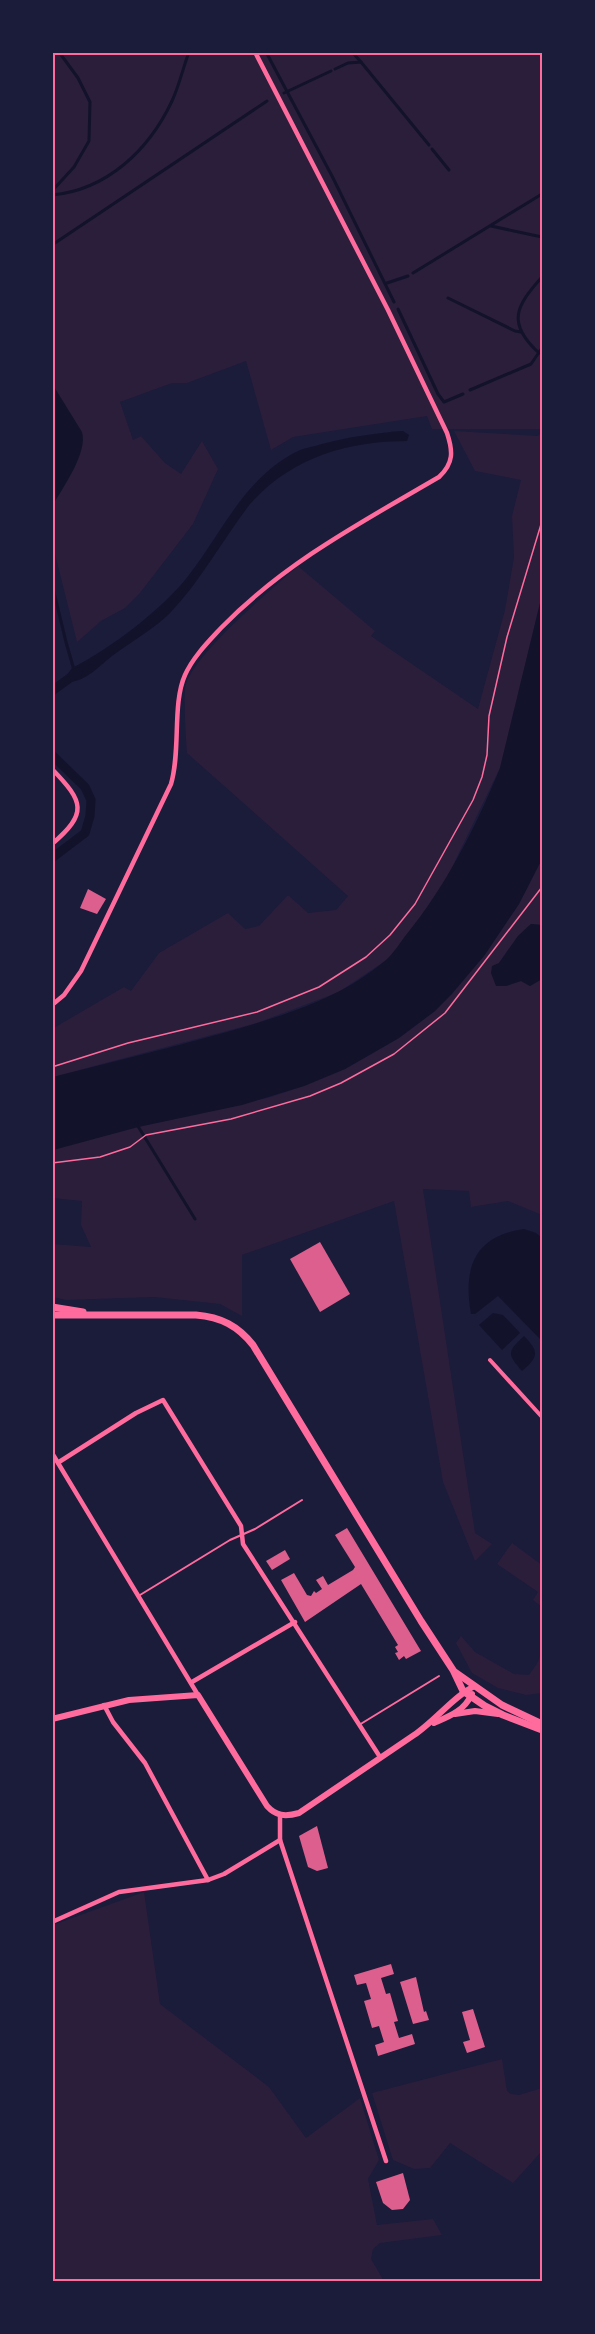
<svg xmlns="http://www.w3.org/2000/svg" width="595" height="2334" viewBox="0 0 595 2334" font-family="'DejaVu Sans',sans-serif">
<rect width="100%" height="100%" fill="#1b1b3a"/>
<g fill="#2a1e3b">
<polygon points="52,53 542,53 542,429 432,429 427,416 293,437 271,450 246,361 187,383 172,383 120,402 133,440 141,436 165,463 181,474 202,441 218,469 193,524 140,593 125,608 101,621 77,642 52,542"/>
<path d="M454,431L538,436L542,432V595L500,768L445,882L424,913L388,959L339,992L257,1023L53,1077L52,1029L124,987L131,991L159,953L228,913L245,929L259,926L288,895L308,913L336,910L348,896L187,753C186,739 183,695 186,684C197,651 271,590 298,566L375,631L371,636L478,709L505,610L514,557L512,516L521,480L475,471Z"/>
<polygon points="542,859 542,925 531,924 518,936 499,963 506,986 521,981 530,986 542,979 542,1215 508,1201 471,1207 469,1191 423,1189 475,1533 492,1544 475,1561 443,1482 394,1201 242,1255 242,1316 220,1304 154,1297 66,1300 53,1297 52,1244 91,1247 81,1225 82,1201 53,1198 53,1150 138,1127 267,1098 304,1086 345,1069 399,1038 435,1011 484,956 519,904"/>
<polygon points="512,1543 542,1565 542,1607 533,1600 538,1592 497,1564"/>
<polygon points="461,1636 475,1652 514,1674 529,1675 538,1662 542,1648 542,1693 526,1695 498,1688 472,1673 456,1643"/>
<polygon points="144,1892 160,2004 269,2087 306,2138 360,2098 379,2160 368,2179 377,2225 433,2219 442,2235 380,2243 373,2249 371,2259 384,2281 53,2281 53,1925"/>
<polygon points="502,2059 507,2091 511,2094 519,2095 542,2088 542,2151 513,2183 450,2143 430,2168 414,2169 393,2160 372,2093"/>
</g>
<g fill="#12122b">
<path d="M53,385L82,432C88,453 63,487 53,505Z"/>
<path d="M403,431L409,435L407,441C347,441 291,458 250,504C223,539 202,579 171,612C154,629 132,641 112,656C99,666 88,680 70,682L67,675L72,668C110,649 163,609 189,575C223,531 244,479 296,452C303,448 313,447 322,444C349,437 375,433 403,431Z"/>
<path d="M542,595V859L519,904L484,956L451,995L435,1011L399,1038L345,1069L304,1086L242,1105L138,1127L53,1150V1077C107,1063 162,1050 216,1035C276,1018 338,1001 386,960C394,953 400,943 406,935C446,886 476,827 500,768Z"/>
<polygon points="531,924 542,925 542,979 530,986 521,981 506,986 496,986 491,973 492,966 499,963 518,936"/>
<path d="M524,1229L536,1233L542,1238V1341L498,1296L475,1314H471C463,1268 474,1236 524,1229Z"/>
<polygon points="493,1313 503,1315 520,1333 502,1350 479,1325"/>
<path d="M524,1336C539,1352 539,1356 522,1371C507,1354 507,1352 524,1336Z"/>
</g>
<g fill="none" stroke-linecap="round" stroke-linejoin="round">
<g stroke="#12122b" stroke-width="3">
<polyline points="266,52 332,176 394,302"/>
<polyline points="352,52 361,62"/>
<polyline points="542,52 542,53"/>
<polyline points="52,56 56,52"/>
<polyline points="335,69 348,63 361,62 429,145"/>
<polyline points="284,93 331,71"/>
<polyline points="432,149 449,170"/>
<polyline points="52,191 74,167 89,141 90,102 78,78 59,52"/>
<path d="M52,195C107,190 149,150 172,101C179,86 183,68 189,52"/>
<polyline points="491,226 542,237"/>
<polyline points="52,245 267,101"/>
<polyline points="413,273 542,194"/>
<polyline points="387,283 408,276"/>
<polyline points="448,298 515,331 521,332"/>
<polyline points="398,309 438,394 444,402 463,394"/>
<path d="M539,353C506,323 516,306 542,277"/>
<polyline points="470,390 531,364 542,348"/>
<polyline points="52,584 66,642 74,670"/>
<polyline points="136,1123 195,1219"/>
</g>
<g stroke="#12122b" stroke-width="9">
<polyline points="52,691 78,672"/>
<polyline points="52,755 85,787 91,800 90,816 85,833 52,858"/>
</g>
</g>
<g fill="#dd5f8e">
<polygon points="88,889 106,899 97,914 80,908"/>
<polygon points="320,1242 350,1294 320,1312 290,1259"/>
<polygon points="347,1528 421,1651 406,1659 404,1656 399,1660 395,1653 398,1652 395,1647 398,1645 361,1584 305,1622 281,1580 294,1573 307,1595 311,1596 314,1591 316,1593 322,1589 316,1580 323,1576 328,1585 353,1570 355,1567 335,1535"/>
<polygon points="285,1550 290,1559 272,1570 266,1561"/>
<polygon points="317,1826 328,1868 317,1871 308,1867 299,1836"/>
<polygon points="391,1964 394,1974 381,1978 386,1994 390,1993 398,2021 394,2022 399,2038 412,2034 415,2044 378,2056 375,2045 384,2042 379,2026 372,2028 364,2001 371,1999 366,1983 357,1985 354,1975"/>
<polygon points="416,1977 424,2012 426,2011 429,2020 413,2024 400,1982"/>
<polygon points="473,2009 485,2047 467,2053 463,2042 470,2040 462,2012"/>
<polygon points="403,2173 410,2200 403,2209 392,2210 383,2203 376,2182"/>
</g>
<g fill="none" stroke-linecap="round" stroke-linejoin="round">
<g stroke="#ff6b9d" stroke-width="1.5">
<polyline points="52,1067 128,1043 257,1012 319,987 366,957 390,935 415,904 473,800 482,777 487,755 489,716 507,637 542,521"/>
<polyline points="52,1163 100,1157 130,1147 146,1135 231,1119 310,1096 341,1083 394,1054 445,1013 542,887"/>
</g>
<g stroke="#ff6b9d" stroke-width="2">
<polyline points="140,1595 230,1540 255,1529 302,1500"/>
<polyline points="359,1725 439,1676"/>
</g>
<polyline stroke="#ff6b9d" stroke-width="4" points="490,1360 542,1417"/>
<g stroke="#ff6b9d" stroke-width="4.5">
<path d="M52,769C84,802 88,813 52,844"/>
<path d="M52,1005L64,995L81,971L171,784C181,750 172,704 185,675C193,657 208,642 221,628C284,563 362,522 439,477C454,463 453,451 447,433L388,310L255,52"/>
<polyline points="52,1453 198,1695"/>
<polyline points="59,1462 136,1413 163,1400 241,1526 243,1544 380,1757"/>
<polyline points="192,1682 295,1622"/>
<polyline points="104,1705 113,1722 145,1763 208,1880"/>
<polyline points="280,1815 280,1840 386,2161"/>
<polyline points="52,1922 119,1892 208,1880 224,1874 280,1840"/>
</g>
<g stroke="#ff6b9d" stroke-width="6">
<polyline points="455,1714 475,1711 498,1714"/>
<path d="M52,1719L129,1700L198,1695L267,1806C276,1816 285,1817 299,1813L414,1735C434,1722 456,1694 475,1686"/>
<path d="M434,1723C450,1716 464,1711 472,1694"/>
</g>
<g stroke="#ff6b9d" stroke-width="7">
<polyline points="52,1307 83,1312"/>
<path d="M52,1315H196C221,1317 238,1326 253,1345L421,1621L453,1670L463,1691L485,1706L503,1715L542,1730"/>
<polyline points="455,1672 502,1705 542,1724"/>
</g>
</g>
<rect width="595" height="2334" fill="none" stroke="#1b1b3a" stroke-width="108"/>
<rect x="54" y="54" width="487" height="2226" fill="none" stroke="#ff6b9d" stroke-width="2"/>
</svg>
